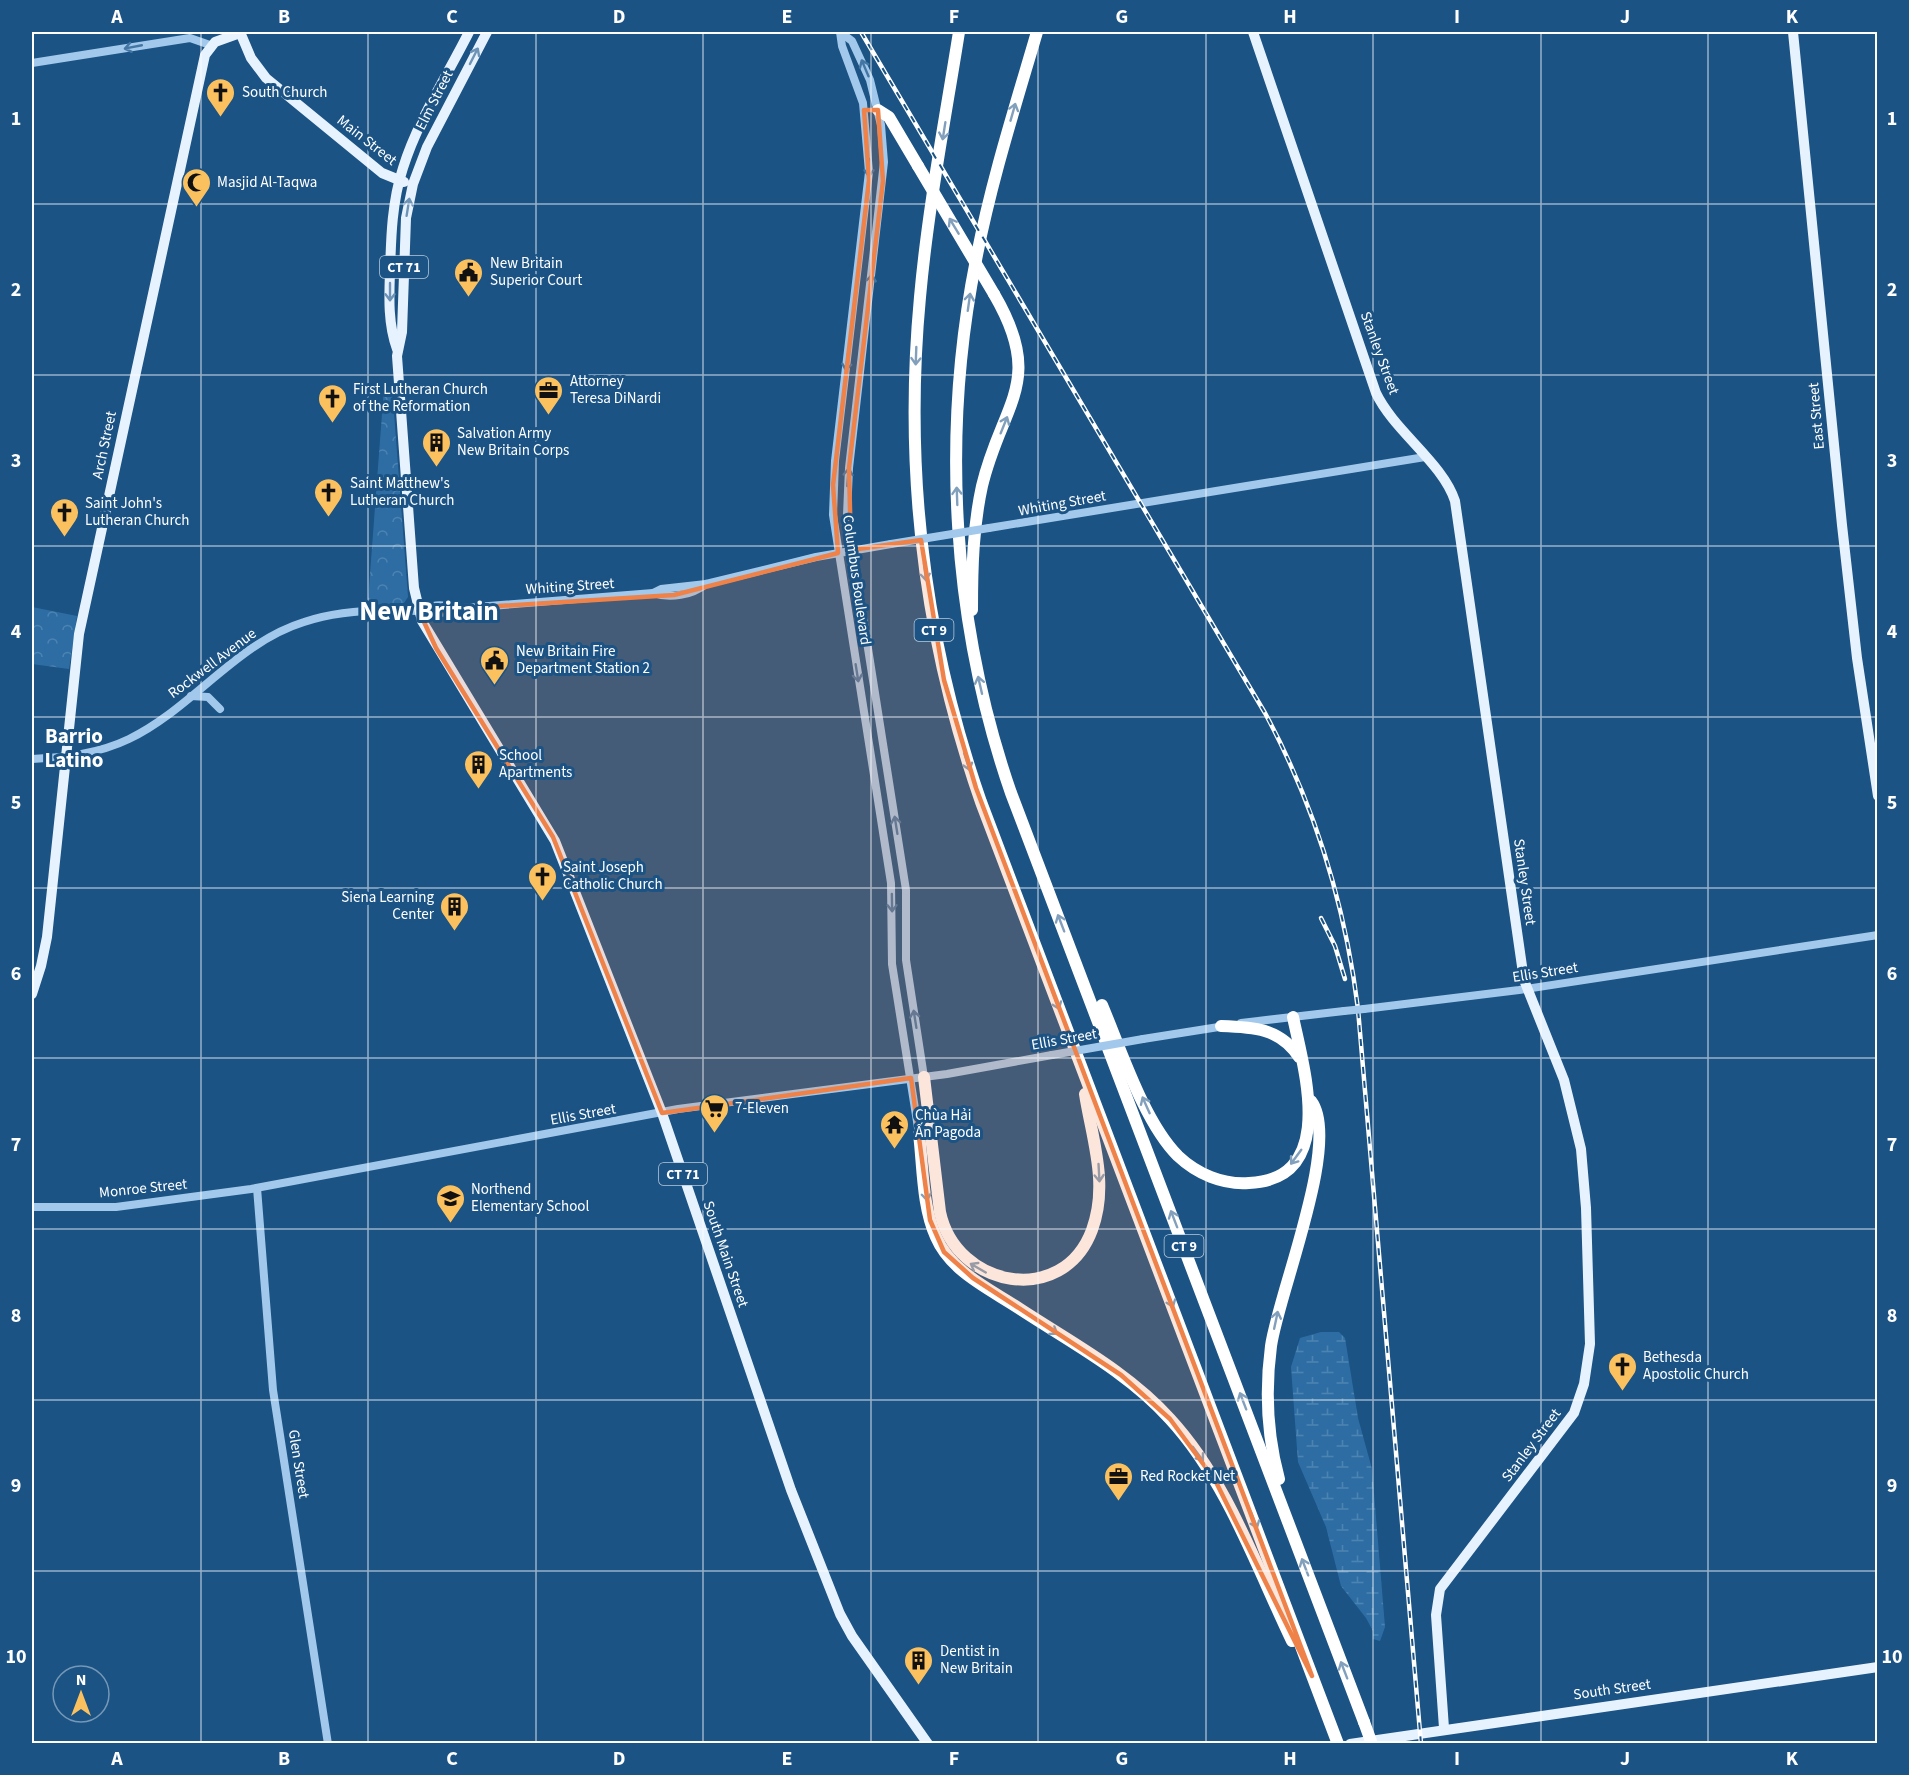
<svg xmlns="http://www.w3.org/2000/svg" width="1909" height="1775" viewBox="0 0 1909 1775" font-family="'Source Sans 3',sans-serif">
<defs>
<pattern id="wetland-marsh" width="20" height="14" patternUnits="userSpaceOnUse" patternTransform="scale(1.5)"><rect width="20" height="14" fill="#2e6da3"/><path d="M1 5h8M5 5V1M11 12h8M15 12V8" fill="none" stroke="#4d83b1"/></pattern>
<pattern id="park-crowns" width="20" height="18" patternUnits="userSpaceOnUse" patternTransform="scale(1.5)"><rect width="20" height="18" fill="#2e6da3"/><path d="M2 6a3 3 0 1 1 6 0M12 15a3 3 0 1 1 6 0" fill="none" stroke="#4d83b1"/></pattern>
</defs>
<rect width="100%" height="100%" fill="#1b5385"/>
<polygon fill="url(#wetland-marsh)" points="1321,1332 1339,1332 1345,1338 1358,1418 1372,1469 1385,1627 1380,1641 1373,1639 1373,1631 1366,1618 1341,1586 1326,1527 1298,1462 1291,1367 1300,1338"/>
<g fill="url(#park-crowns)">
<polygon points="384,387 392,387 408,597 404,603 372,605 368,601"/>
<polygon points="32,607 77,616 69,669 32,664"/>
</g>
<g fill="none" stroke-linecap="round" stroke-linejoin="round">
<g stroke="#a2c9eb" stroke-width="8">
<polyline points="840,32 842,46 863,103 869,172 835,461 833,515 891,883 892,964 919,1134"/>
<polyline points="840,32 852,41 870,80 881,125 884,162 849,468 847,515 906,890 906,960 924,1077"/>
<polyline points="32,63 190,38 210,45"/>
<polyline points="989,528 1425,457"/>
<polyline points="653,593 661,589 706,584 816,557 891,544"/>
<path d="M419,611C431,606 441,602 452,609"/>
<polyline points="191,696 208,697 220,709"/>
<path d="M32,759C66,757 98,754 129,739C193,708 236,643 304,622C339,610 381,609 417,611C431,611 440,617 452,609L653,593C670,599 692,595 706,584"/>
<polyline points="1364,1009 1519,990 1878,935"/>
<polyline points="1241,1023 1344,1011"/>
<polyline points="1143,1039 1225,1026"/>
<polyline points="257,1188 273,1390 328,1744"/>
<polyline points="32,1207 116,1207 251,1189 678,1109 947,1074 1052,1055"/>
</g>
<g stroke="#e7f2ff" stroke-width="10">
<polyline points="240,32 251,58 266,78 382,173 404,182"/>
<polyline points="487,32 427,147 413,184 406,218 402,332 397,356 414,588 422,621 555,841 662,1113 791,1490 840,1614 852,1636 928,1744"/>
<path d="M1253,32L1376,393C1394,431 1443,463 1455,501L1524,980L1564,1080L1581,1149L1586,1208L1590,1344L1584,1384L1574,1413L1440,1589L1436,1615L1444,1728"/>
<polyline points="1793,32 1842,525 1857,658 1878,796"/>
<path d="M397,349C388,324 389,298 390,272C391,237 392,201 403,168C418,120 447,76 469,32"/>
<polyline points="32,994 41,966 47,937 79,634 205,55 215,42 240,33"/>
<polyline points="1350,1744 1878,1667"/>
</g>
<g stroke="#fff" stroke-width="12">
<path d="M959,32C945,120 928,208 920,297C904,468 924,639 981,802L1338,1744"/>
<path d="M1037,32C1015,107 991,182 976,260C941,435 952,623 1011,793L1364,1722"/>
<polyline points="878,110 889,117 918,166"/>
<path d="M972,610C972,568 973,527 982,486C1002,402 1046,383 994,294"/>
<path d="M1102,1005C1121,1050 1144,1122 1178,1156C1197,1174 1223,1185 1249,1183C1338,1179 1304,1070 1293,1017"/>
<path d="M1221,1026C1253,1027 1280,1028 1299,1057"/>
<path d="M924,1077L940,1212C956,1288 1063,1308 1092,1230C1109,1184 1092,1139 1085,1094"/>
<path d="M919,1134C923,1166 922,1206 936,1237C951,1272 990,1289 1020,1309C1072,1343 1129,1373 1170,1419C1227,1481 1256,1566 1292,1641"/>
<path d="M1279,1479C1267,1435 1265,1391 1271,1346C1278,1294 1342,1141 1311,1101"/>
</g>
<defs>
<g id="rail">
<path d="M861,32L1265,713C1315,806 1345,904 1358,1009L1421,1744"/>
<polyline points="1321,918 1335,946 1345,979"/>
</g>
</defs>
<use href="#rail" stroke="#fff" stroke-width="4.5"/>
<use href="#rail" stroke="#1b5385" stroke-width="2" stroke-dasharray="7" stroke-linecap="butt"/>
<g stroke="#a2c9eb" stroke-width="8">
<polyline points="891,544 989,528"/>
<polyline points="1344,1011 1364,1009"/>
<polyline points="1052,1055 1143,1039"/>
</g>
<g stroke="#fff" stroke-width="12">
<polyline points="918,166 994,294"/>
<polyline points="1364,1722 1372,1744"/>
</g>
</g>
<defs><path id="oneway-shaft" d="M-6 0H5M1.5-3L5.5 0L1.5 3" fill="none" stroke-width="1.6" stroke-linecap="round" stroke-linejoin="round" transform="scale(1.5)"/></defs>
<g stroke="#4476a4">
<use href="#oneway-shaft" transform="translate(133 47) rotate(169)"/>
<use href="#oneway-shaft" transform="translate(865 68) rotate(-113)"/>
<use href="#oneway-shaft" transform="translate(869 168) rotate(90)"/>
<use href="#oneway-shaft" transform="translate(871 283) rotate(-83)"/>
<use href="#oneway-shaft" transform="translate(847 362) rotate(97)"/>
<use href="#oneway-shaft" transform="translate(848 477) rotate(-86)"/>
<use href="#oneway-shaft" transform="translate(857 673) rotate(81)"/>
<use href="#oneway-shaft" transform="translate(896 825) rotate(-99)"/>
<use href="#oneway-shaft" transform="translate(892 903) rotate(89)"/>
<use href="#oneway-shaft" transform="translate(915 1019) rotate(-99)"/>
</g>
<g stroke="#6d93b6">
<use href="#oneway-shaft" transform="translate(474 56) rotate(-63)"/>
<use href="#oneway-shaft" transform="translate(408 207) rotate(-81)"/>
<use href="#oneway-shaft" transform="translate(390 292) rotate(90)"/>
</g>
<g stroke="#82a0bc">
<use href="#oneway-shaft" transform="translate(1013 112) rotate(-74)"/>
<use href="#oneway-shaft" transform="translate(944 131) rotate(99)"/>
<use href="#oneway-shaft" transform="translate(954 226) rotate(-121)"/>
<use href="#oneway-shaft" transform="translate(969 302) rotate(-82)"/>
<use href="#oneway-shaft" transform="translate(916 356) rotate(92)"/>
<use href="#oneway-shaft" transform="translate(1004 425) rotate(-68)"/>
<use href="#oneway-shaft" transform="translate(957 496) rotate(-92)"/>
<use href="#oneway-shaft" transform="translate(925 572) rotate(83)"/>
<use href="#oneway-shaft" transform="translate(980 685) rotate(-103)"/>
<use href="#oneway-shaft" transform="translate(967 762) rotate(72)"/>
<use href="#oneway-shaft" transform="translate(1061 923) rotate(-111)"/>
<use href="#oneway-shaft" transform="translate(1056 1001) rotate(69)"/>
<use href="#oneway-shaft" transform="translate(1146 1105) rotate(-114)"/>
<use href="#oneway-shaft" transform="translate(1296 1157) rotate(126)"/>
<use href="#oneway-shaft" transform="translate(1099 1173) rotate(87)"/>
<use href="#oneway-shaft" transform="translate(926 1192) rotate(83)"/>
<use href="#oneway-shaft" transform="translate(1174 1219) rotate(-111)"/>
<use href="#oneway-shaft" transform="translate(978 1268) rotate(-150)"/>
<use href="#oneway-shaft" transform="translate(1170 1299) rotate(69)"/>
<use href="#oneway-shaft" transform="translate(1276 1320) rotate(-78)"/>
<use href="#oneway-shaft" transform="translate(1050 1329) rotate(33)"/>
<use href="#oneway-shaft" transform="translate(1243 1401) rotate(-111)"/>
<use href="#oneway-shaft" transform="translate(1198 1454) rotate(54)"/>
<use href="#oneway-shaft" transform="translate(1254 1520) rotate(69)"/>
<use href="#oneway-shaft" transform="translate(1305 1567) rotate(-111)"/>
<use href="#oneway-shaft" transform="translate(1344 1670) rotate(-111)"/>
</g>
<path fill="#ee8249" fill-opacity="0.2" stroke="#ee8249" stroke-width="4.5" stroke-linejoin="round" d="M864,110H878L883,181L849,468L851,550L921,540L944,680L976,788L1312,1676L1215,1480L1170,1419L1121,1375L973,1278L944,1252L930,1220L911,1078L662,1113L553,837L436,648L419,611L435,614L452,609L674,595L838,553L833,485L869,180Z"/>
<path fill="none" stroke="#fff" stroke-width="1.5" stroke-opacity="0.55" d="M201,32V1744M368,32V1744M536,32V1744M703,32V1744M871,32V1744M1038,32V1744M1206,32V1744M1373,32V1744M1541,32V1744M1708,32V1744M32,204H1878M32,375H1878M32,546H1878M32,717H1878M32,888H1878M32,1058H1878M32,1229H1878M32,1400H1878M32,1571H1878"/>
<defs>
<symbol id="church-pin" viewBox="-11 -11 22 30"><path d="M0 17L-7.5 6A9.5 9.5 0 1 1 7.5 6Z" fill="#fcc15f" stroke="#1b5385"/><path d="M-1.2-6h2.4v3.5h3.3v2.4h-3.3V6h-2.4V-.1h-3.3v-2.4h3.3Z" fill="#111"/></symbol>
<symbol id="mosque-pin" viewBox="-11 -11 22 30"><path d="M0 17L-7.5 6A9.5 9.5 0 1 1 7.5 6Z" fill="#fcc15f" stroke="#1b5385"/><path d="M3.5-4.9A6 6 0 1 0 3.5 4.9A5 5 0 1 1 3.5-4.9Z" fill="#111"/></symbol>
<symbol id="civic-pin" viewBox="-11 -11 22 30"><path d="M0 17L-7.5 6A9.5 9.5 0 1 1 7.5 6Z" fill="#fcc15f" stroke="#1b5385"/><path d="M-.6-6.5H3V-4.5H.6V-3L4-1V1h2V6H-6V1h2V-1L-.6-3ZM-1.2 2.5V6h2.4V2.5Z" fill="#111"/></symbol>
<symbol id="office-pin" viewBox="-11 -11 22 30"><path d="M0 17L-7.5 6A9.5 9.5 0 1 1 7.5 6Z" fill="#fcc15f" stroke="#1b5385"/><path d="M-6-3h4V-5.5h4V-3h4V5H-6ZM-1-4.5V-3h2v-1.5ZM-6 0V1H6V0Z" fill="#111"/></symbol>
<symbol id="building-pin" viewBox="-11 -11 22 30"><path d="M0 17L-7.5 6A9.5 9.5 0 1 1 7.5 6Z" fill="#fcc15f" stroke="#1b5385"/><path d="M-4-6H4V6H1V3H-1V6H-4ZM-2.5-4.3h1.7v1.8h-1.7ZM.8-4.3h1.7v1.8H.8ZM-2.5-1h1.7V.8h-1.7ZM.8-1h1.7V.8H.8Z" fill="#111"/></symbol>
<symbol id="supermarket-pin" viewBox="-11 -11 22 30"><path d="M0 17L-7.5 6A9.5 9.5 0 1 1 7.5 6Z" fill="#fcc15f" stroke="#1b5385"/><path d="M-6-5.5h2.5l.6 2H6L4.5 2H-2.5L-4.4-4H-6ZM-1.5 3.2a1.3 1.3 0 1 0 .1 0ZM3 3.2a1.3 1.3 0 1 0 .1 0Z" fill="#111"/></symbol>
<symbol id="temple-pin" viewBox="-11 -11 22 30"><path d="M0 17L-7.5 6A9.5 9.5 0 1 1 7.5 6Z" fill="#fcc15f" stroke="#1b5385"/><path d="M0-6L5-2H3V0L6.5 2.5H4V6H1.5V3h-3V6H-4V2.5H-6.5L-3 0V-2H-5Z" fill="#111"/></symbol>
<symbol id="school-pin" viewBox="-11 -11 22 30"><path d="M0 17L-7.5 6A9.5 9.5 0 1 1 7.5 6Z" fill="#fcc15f" stroke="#1b5385"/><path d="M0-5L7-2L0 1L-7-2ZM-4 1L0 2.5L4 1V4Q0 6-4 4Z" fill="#111"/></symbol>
</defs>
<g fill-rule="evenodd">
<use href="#church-pin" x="204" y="76" width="33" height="45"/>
<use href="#mosque-pin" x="180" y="166" width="33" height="45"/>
<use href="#civic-pin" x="452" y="256" width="33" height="45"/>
<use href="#office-pin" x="532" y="374" width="33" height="45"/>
<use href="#church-pin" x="316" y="382" width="33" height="45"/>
<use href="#building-pin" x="420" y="426" width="33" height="45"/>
<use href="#church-pin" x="312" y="476" width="33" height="45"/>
<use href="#church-pin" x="48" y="496" width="33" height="45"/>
<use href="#civic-pin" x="478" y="644" width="33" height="45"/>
<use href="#building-pin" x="462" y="748" width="33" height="45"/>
<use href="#church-pin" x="526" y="860" width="33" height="45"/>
<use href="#building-pin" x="438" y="890" width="33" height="45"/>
<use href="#supermarket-pin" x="698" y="1092" width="33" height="45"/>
<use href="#temple-pin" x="878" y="1108" width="33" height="45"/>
<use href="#school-pin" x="434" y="1182" width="33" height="45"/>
<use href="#church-pin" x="1606" y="1350" width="33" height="45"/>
<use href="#office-pin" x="1102" y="1460" width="33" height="45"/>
<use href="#building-pin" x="902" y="1644" width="33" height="45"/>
</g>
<g text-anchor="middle" stroke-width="6" stroke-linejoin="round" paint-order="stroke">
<g fill="#1b5385" stroke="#bbcbda" stroke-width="1.5">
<rect x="380" y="256" width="48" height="22" rx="4.5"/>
<rect x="914.5" y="619" width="39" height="22" rx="4.5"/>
<rect x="659" y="1163" width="48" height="22" rx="4.5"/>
<rect x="1164.5" y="1235" width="39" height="22" rx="4.5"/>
</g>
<g font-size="14" font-weight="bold" fill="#fff">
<text x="404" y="272">CT 71</text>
<text x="934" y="635">CT 9</text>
<text x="683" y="1179">CT 71</text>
<text x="1184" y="1251">CT 9</text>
</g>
<g font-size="15" fill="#fff" stroke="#1b5385" text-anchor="start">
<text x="242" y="97">South Church</text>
<text x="217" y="187">Masjid Al-Taqwa</text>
<text x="490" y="268">New Britain<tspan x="490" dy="17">Superior Court</tspan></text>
<text x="570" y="386">Attorney<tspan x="570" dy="17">Teresa DiNardi</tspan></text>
<text x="353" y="394">First Lutheran Church<tspan x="353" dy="17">of the Reformation</tspan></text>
<text x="457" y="438">Salvation Army<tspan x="457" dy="17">New Britain Corps</tspan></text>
<text x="350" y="488">Saint Matthew's<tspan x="350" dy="17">Lutheran Church</tspan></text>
<text x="85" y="508">Saint John's<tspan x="85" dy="17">Lutheran Church</tspan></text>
<text x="516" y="656">New Britain Fire<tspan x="516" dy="17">Department Station 2</tspan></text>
<text x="499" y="760">School<tspan x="499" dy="17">Apartments</tspan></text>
<text x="563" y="872">Saint Joseph<tspan x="563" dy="17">Catholic Church</tspan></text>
<text x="434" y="902" text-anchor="end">Siena Learning<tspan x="434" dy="17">Center</tspan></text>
<text x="735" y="1113">7-Eleven</text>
<text x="915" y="1120">Chùa Hải<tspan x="915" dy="17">Ấn Pagoda</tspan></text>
<text x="471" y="1194">Northend<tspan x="471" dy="17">Elementary School</tspan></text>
<text x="1643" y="1362">Bethesda<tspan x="1643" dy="17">Apostolic Church</tspan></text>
<text x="1140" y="1481">Red Rocket Net</text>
<text x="940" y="1656">Dentist in<tspan x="940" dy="17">New Britain</tspan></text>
</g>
<g font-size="15" fill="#fff" stroke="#1b5385">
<text transform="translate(434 100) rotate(-63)" y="5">Elm Street</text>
<text transform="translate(367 140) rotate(38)" y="5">Main Street</text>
<text transform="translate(1380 353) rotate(70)" y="5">Stanley Street</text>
<text transform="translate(1816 416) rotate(-95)" y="5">East Street</text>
<text transform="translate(104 445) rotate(-78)" y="5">Arch Street</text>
<text transform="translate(1062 503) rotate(-10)" y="5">Whiting Street</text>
<text transform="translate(857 580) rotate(82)" y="5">Columbus Boulevard</text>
<text transform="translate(570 586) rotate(-4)" y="5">Whiting Street</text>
<text transform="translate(212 663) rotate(-37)" y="5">Rockwell Avenue</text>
<text transform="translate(1525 882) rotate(82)" y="5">Stanley Street</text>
<text transform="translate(1545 972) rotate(-9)" y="5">Ellis Street</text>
<text transform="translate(1064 1039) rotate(-10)" y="5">Ellis Street</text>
<text transform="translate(583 1114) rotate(-10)" y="5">Ellis Street</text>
<text transform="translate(143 1188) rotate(-6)" y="5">Monroe Street</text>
<text transform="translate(726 1254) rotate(71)" y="5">South Main Street</text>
<text transform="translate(1531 1445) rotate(-53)" y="5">Stanley Street</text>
<text transform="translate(299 1464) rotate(81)" y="5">Glen Street</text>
<text transform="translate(1612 1689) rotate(-8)" y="5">South Street</text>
</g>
<g font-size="21" font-weight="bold" fill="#fff" stroke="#1b5385">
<text x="74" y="743">Barrio<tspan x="74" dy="24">Latino</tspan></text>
</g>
<g font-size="27" font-weight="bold" fill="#fff" stroke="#1b5385">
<text x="429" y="620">New Britain</text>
</g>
</g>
<rect width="1909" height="1775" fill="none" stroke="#1b5385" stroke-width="66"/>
<g transform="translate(81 1694)"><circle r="28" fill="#1b5385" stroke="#7698b6" stroke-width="1.5"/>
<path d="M0-4.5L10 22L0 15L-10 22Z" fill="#fcc15f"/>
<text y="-9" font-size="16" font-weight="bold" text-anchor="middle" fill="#ffffff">N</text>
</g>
<rect x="33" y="33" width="1843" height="1709" fill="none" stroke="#fff" stroke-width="2"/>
<g font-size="20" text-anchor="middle" font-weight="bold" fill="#fff">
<text x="117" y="23">A</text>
<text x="284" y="23">B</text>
<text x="452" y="23">C</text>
<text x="619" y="23">D</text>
<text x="787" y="23">E</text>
<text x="954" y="23">F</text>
<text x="1122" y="23">G</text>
<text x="1290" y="23">H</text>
<text x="1457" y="23">I</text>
<text x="1625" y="23">J</text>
<text x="1792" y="23">K</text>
<text x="16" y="125">1</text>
<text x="1892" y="125">1</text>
<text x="16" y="296">2</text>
<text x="1892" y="296">2</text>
<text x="16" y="467">3</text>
<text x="1892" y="467">3</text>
<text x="16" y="638">4</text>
<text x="1892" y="638">4</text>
<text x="16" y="809">5</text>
<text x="1892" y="809">5</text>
<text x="16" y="980">6</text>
<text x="1892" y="980">6</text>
<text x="16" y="1151">7</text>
<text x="1892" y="1151">7</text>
<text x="16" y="1322">8</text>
<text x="1892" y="1322">8</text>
<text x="16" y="1492">9</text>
<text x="1892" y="1492">9</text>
<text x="16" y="1663">10</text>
<text x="1892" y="1663">10</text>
<text x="117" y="1765">A</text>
<text x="284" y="1765">B</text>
<text x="452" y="1765">C</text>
<text x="619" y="1765">D</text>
<text x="787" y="1765">E</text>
<text x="954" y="1765">F</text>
<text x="1122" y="1765">G</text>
<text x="1290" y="1765">H</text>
<text x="1457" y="1765">I</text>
<text x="1625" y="1765">J</text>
<text x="1792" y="1765">K</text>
</g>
</svg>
